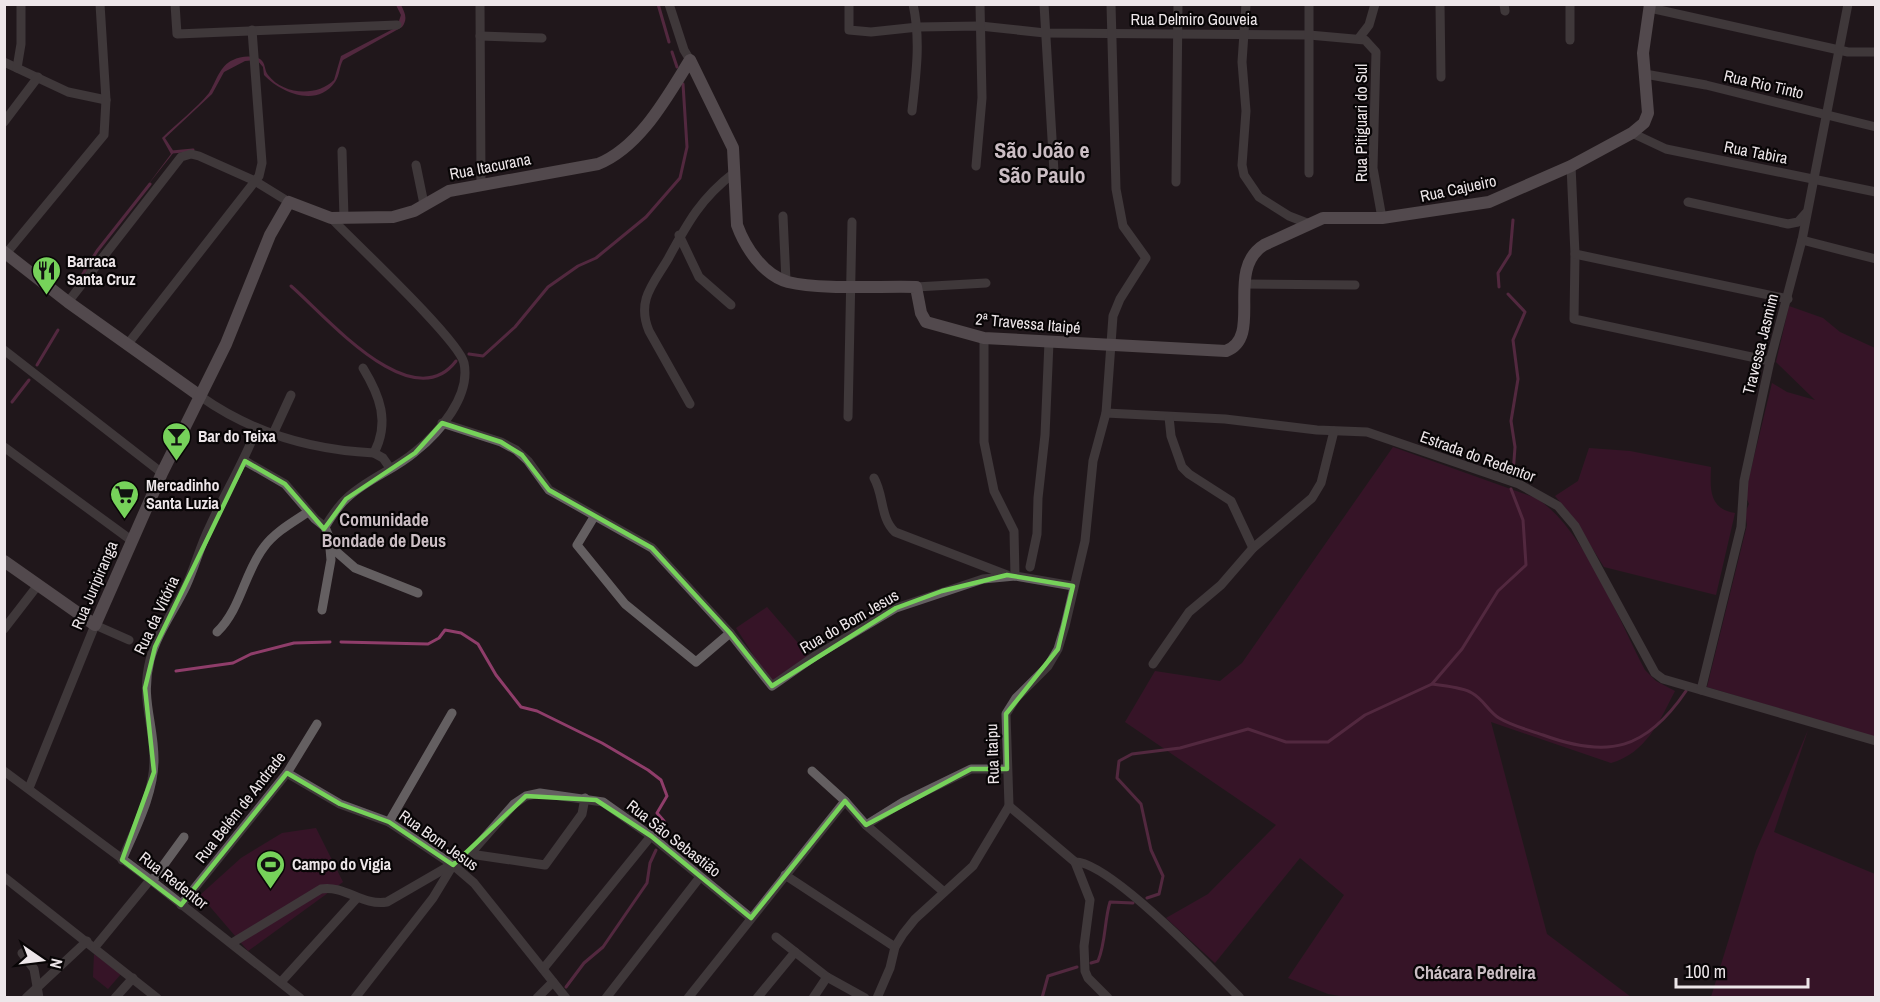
<svg xmlns="http://www.w3.org/2000/svg" width="1880" height="1002" viewBox="0 0 1880 1002" font-family="'Archivo Narrow',sans-serif">
<rect width="100%" height="100%" fill="#21181c"/>
<g fill="#501136">
<polygon points="1789,306 1823,318 1840,332 1875,348 1875,737 1707,687 1747,525 1745,513 1749,504 1745,494 1772,383 1787,392 1815,400 1776,362"/>
<path d="M1393,447L1536,498C1584,528 1618,619 1645,670L1656,681L1675,691C1659,722 1646,753 1611,763L1491,722L1547,934L1631,997L1352,998L1328,994L1288,978L1344,895L1300,858L1215,963L1166,918L1208,894L1276,825L1125,722L1155,671L1220,681L1242,663Z"/>
<path d="M1589,448L1630,451L1711,467C1710,489 1709,509 1735,513L1716,595L1604,567L1572,516L1555,496L1578,481Z"/>
<polygon points="767,607 810,657 772,684 736,628"/>
<polygon points="1808,730 1774,832 1875,874 1875,997 1711,997 1756,851"/>
<polygon points="316,828 343,882 248,951 200,895 241,858 282,833"/>
<polygon points="94,954 121,974 108,989 93,977"/>
</g>
<path fill="#8f3d6a" d="M396,5H401C405,13 408,19 402,27L343,60C339,67 340,75 335,82C317,108 281,93 264,75L263,67L257,60L245,61L224,72L212,94L165,138L174,152L147,186L171,154L162,138C177,123 196,109 209,93C216,82 220,65 233,60C240,56 253,55 260,59C266,63 264,70 268,75C283,95 317,97 334,80L341,56L397,27L401,15Z"/>
<g fill="none" stroke-linecap="round" stroke-linejoin="round">
<g stroke="#8f3d6a" stroke-width="3">
<polyline points="658,4 669,42"/>
<polyline points="672,52 677,67"/>
<polyline points="172,152 193,150"/>
<polyline points="78,282 97,251 150,184"/>
<path d="M291,286C325,315 412,419 456,361"/>
<polyline points="1499,287 1498,273 1510,254 1513,220"/>
<polyline points="1508,294 1525,312 1513,340 1518,379 1511,421 1515,447 1513,474"/>
<polyline points="469,354 483,356 515,327 548,287 578,266 596,258 646,217 680,178 687,147 683,84"/>
<polyline points="37,365 58,330"/>
<polyline points="12,402 29,380"/>
<polyline points="341,642 428,644 439,638 445,630 461,633 478,644 496,675 521,707 537,711 602,743 648,770 661,780 667,796 657,813 664,821 662,836"/>
<polyline points="176,671 233,663 251,654 294,643 330,642"/>
<path d="M1432,684C1444,686 1462,687 1472,693C1483,699 1489,712 1499,718C1512,726 1529,730 1543,735C1608,759 1646,750 1686,691"/>
<polyline points="1147,898 1159,894 1163,876 1151,850 1141,804 1117,778 1119,761 1132,754 1180,748 1248,729 1286,742 1328,742 1365,715 1432,684 1462,649 1498,591 1526,565 1523,520 1511,489"/>
<path d="M1091,963L1098,961C1106,942 1104,922 1110,902L1133,903"/>
<polyline points="566,987 584,963 603,947 647,883 650,863 656,850"/>
<polyline points="1042,998 1048,976 1077,967"/>
</g>
<g stroke="#645f61" stroke-width="9">
<polyline points="175,4 177,34 397,25"/>
<polyline points="480,4 481,183"/>
<polyline points="669,4 684,50 690,60"/>
<polyline points="849,4 849,30 871,32 918,27 980,26 1045,33 1309,35 1365,40 1376,52 1373,168 1382,218"/>
<polyline points="1044,4 1054,172"/>
<polyline points="1246,4 1242,62 1246,111 1242,165 1244,175 1259,197 1289,216 1307,223"/>
<polyline points="1440,4 1441,77"/>
<polyline points="1504,4 1505,11"/>
<polyline points="1570,4 1570,40"/>
<polyline points="1650,8 1848,52 1876,52"/>
<polyline points="480,36 542,38"/>
<polyline points="1359,38 1369,25 1375,4"/>
<polyline points="4,62 68,92 106,100"/>
<polyline points="17,68 21,44 21,4"/>
<polyline points="1645,74 1706,85 1876,127"/>
<path d="M912,111C916,74 921,41 913,4"/>
<polyline points="4,122 38,77"/>
<polyline points="1632,133 1666,149 1876,192"/>
<polyline points="342,151 344,218"/>
<polyline points="416,165 424,204"/>
<polyline points="976,166 982,98 980,4"/>
<polyline points="1571,166 1575,254 1574,319 1770,361"/>
<polyline points="1309,173 1309,4"/>
<polyline points="1176,182 1178,4"/>
<polyline points="1688,202 1788,224 1798,222 1806,213"/>
<polyline points="783,216 786,281"/>
<polyline points="679,235 699,277 731,305"/>
<polyline points="1802,240 1876,259"/>
<polyline points="1575,254 1788,299"/>
<polyline points="4,256 104,135 106,100 100,4"/>
<polyline points="1244,284 1355,285"/>
<polyline points="916,287 986,283"/>
<polyline points="68,302 181,157 191,154 199,156 255,181 289,202"/>
<polyline points="984,338 984,442 994,491 1014,531 1015,576 1073,586"/>
<polyline points="127,345 259,176 262,163 252,30"/>
<polyline points="4,350 162,473"/>
<path d="M363,368C380,396 390,422 374,453"/>
<path d="M200,396C252,433 311,450 374,453L383,458L390,468"/>
<path d="M690,404L649,331C636,300 654,283 668,259C688,222 701,198 735,172"/>
<polyline points="1106,413 1225,419 1317,430 1367,432 1519,484 1558,506 1575,526 1655,673 1663,679 1876,741"/>
<polyline points="848,417 852,222"/>
<polyline points="1169,417 1171,436 1182,467 1189,474 1231,501 1253,548"/>
<polyline points="442,423 501,442 516,450 528,461 549,490 652,548 730,633 772,686 815,656 896,608 983,579 1015,576"/>
<polyline points="273,434 291,395"/>
<polyline points="4,447 131,540"/>
<polyline points="245,461 285,484 315,519 325,527 329,537 331,560 322,610"/>
<path d="M874,478C884,495 880,518 895,532L1007,575"/>
<polyline points="594,517 577,545 625,604 696,662 730,633"/>
<path d="M325,527C331,517 338,506 347,498C367,479 394,470 415,452C439,433 471,396 464,363C459,340 354,242 331,218"/>
<polyline points="331,547 355,568 418,593"/>
<polyline points="1030,567 1037,534 1038,498 1045,435 1049,342"/>
<polyline points="4,629 38,585"/>
<path d="M217,632C241,609 244,573 264,547C275,532 293,522 308,512"/>
<polyline points="1153,664 1189,612 1221,585 1253,548 1312,498 1321,483 1334,431"/>
<polyline points="1701,690 1741,527 1744,481 1770,361 1802,240 1848,4"/>
<polyline points="4,771 152,881 300,998"/>
<polyline points="812,771 845,801 866,825 944,892"/>
<polyline points="287,773 340,804 389,822 453,865 474,883 566,998"/>
<polyline points="29,788 95,625 129,640"/>
<path d="M1009,806L1075,862C1109,861 1213,970 1240,998"/>
<polyline points="389,822 452,713"/>
<polyline points="866,825 903,802 971,769 1007,769"/>
<polyline points="470,854 545,865 582,814 585,798"/>
<path d="M122,860C135,829 154,794 154,760C154,722 140,700 150,660C157,633 174,611 186,586C195,567 200,546 210,526C225,493 244,462 257,428"/>
<polyline points="1075,862 1090,900 1084,946 1085,971 1088,978 1108,998"/>
<polyline points="785,875 895,947"/>
<polyline points="4,877 157,998"/>
<polyline points="152,881 184,837"/>
<polyline points="181,905 287,773 317,724"/>
<polyline points="776,937 827,977 865,998"/>
<path d="M232,943L321,889C345,885 362,906 387,902L470,854L514,804L526,796L540,793L603,802L651,836L751,918"/>
<polyline points="95,947 150,880"/>
<polyline points="22,953 34,969 39,998"/>
<polyline points="543,969 651,836"/>
<polyline points="281,982 357,898"/>
<polyline points="26,998 87,941"/>
<polyline points="115,998 133,978"/>
<polyline points="355,998 433,898 453,865"/>
<polyline points="537,998 553,982"/>
<polyline points="606,998 700,877"/>
<polyline points="688,998 845,801"/>
<polyline points="757,998 795,952"/>
<polyline points="813,998 827,977"/>
<polyline points="877,998 890,968 895,947 903,934 915,919 973,866 1009,806 1006,714 1016,698 1048,666 1058,649 1065,626 1085,541 1093,461 1106,413 1113,316 1120,299 1146,258 1123,226 1116,189 1111,4"/>
</g>
<g stroke="#8e8689" stroke-width="12">
<polyline points="4,252 68,302 200,396"/>
<path d="M4,561L95,625L162,473L226,344L270,235L289,202L331,218L393,217L414,211L449,191L598,164C640,147 667,97 690,60L733,148L737,225C745,247 763,275 788,282C821,290 880,286 916,287L921,313L926,322L984,338L1226,351C1264,337 1224,270 1264,245L1323,218H1382L1489,202L1571,166L1632,133L1644,123L1648,113L1643,53L1650,4"/>
</g>
</g>
<path d="M0 0H1880V1002H0ZM442,423L501,442L522,455L549,490L652,548L730,633L772,686L896,608L942,591L1007,575L1073,586L1058,649L1006,714L1007,769H971L866,825L845,801L751,918L651,836L596,800L526,796L453,865L389,822L340,804L287,773L181,905L122,860L154,772L145,688L155,647L245,461L285,484L324,529L346,499L415,453Z" fill="#21181c" fill-opacity=".55" fill-rule="evenodd"/>
<path fill="none" stroke="#76d25a" stroke-width="4.5" stroke-linejoin="round" d="M442,423L501,442L522,455L549,490L652,548L730,633L772,686L896,608L942,591L1007,575L1073,586L1058,649L1006,714L1007,769H971L866,825L845,801L751,918L651,836L596,800L526,796L453,865L389,822L340,804L287,773L181,905L122,860L154,772L145,688L155,647L245,461L285,484L324,529L346,499L415,453Z"/>
<defs>
<symbol id="restaurant-pin" viewBox="-11 -11 22 30"><path d="M0 17L-7.5 6A9.5 9.5 0 1 1 7.5 6Z" fill="#76d25a" stroke="#080506"/><path d="M-5-6h1v4h1v-4h1v4h1v-4h1v5L-1.5 .5V6h-2V.5L-5-1ZM5-6V6H3V1.5H1.5Q1.5-4 5-6Z" fill="#111"/></symbol>
<symbol id="bar-pin" viewBox="-11 -11 22 30"><path d="M0 17L-7.5 6A9.5 9.5 0 1 1 7.5 6Z" fill="#76d25a" stroke="#080506"/><path d="M-6-5H6L.8 .8V4.5H3.5V6h-7V4.5H-.8V.8Z" fill="#111"/></symbol>
<symbol id="supermarket-pin" viewBox="-11 -11 22 30"><path d="M0 17L-7.5 6A9.5 9.5 0 1 1 7.5 6Z" fill="#76d25a" stroke="#080506"/><path d="M-6-5.5h2.5l.6 2H6L4.5 2H-2.5L-4.4-4H-6ZM-1.5 3.2a1.3 1.3 0 1 0 .1 0ZM3 3.2a1.3 1.3 0 1 0 .1 0Z" fill="#111"/></symbol>
<symbol id="stadium-pin" viewBox="-11 -11 22 30"><path d="M0 17L-7.5 6A9.5 9.5 0 1 1 7.5 6Z" fill="#76d25a" stroke="#080506"/><path d="M0-5a6.5 5 0 1 0 0 10a6.5 5 0 1 0 0-10ZM-3.5-1.8h7v3.6h-7Z" fill="#111"/></symbol>
</defs>
<g fill-rule="evenodd">
<use href="#restaurant-pin" x="30" y="254" width="33" height="45"/>
<use href="#bar-pin" x="160" y="420" width="33" height="45"/>
<use href="#supermarket-pin" x="108" y="478" width="33" height="45"/>
<use href="#stadium-pin" x="254" y="848" width="33" height="45"/>
</g>
<g text-anchor="middle" stroke-width="4.5" stroke-linejoin="round" paint-order="stroke">
<g font-size="16" fill="#ede6e9" stroke="#080506">
<text x="1194" y="25">Rua Delmiro Gouveia</text>
<text transform="translate(1764 84) rotate(13)" y="6">Rua Rio Tinto</text>
<text transform="translate(1361 123) rotate(-90)" y="6">Rua Pitiguari do Sul</text>
<text transform="translate(1756 152) rotate(11)" y="6">Rua Tabira</text>
<text transform="translate(490 166) rotate(-11)" y="6">Rua Itacurana</text>
<text transform="translate(1458 188) rotate(-12)" y="6">Rua Cajueiro</text>
<text transform="translate(1028 323) rotate(5)" y="6">2ª Travessa Itaipé</text>
<text transform="translate(1760 344) rotate(-76)" y="6">Travessa Jasmim</text>
<text transform="translate(1478 456) rotate(20)" y="6">Estrada do Redentor</text>
<text transform="translate(94 585) rotate(-67)" y="6">Rua Juripiranga</text>
<text transform="translate(156 615) rotate(-65)" y="6">Rua da Vitória</text>
<text transform="translate(849 621) rotate(-30)" y="6">Rua do Bom Jesus</text>
<text transform="translate(992 754) rotate(-92)" y="6">Rua Itaipu</text>
<text transform="translate(240 807) rotate(-52)" y="6">Rua Belém de Andrade</text>
<text transform="translate(674 838) rotate(38)" y="6">Rua São Sebastião</text>
<text transform="translate(439 840) rotate(35)" y="6">Rua Bom Jesus</text>
<text transform="translate(174 880) rotate(38)" y="6">Rua Redentor</text>
</g>
<g font-size="16" font-weight="bold" fill="#ede6e9" stroke="#080506" text-anchor="start">
<text x="67" y="267">Barraca<tspan x="67" dy="18">Santa Cruz</tspan></text>
<text x="198" y="442">Bar do Teixa</text>
<text x="146" y="491">Mercadinho<tspan x="146" dy="18">Santa Luzia</tspan></text>
<text x="292" y="870">Campo do Vigia</text>
</g>
<g font-size="18" font-weight="bold" fill="#cabdc3" stroke="#080506">
<text x="384" y="526">Comunidade<tspan x="384" dy="21">Bondade de Deus</tspan></text>
<text x="1475" y="979">Chácara Pedreira</text>
</g>
<g font-size="22" font-weight="bold" fill="#cabdc3" stroke="#080506">
<text x="1042" y="158">São João e<tspan x="1042" dy="25">São Paulo</tspan></text>
</g>
</g>
<rect width="1880" height="1002" fill="none" stroke="#ede6e9" stroke-width="12"/>
<g transform="translate(42 960) rotate(104)" stroke="#080506" stroke-width="4.5" paint-order="stroke">
<path d="M0-4.5L10 22L0 15L-10 22Z" fill="#ede6e9"/>
<text y="-9" font-size="16" font-weight="bold" text-anchor="middle" fill="#ede6e9">N</text>
</g>
<path d="M1676 978v9h132v-9" fill="none" stroke="#ede6e9" stroke-width="3"/>
<text x="1685" y="978" font-size="18" fill="#ede6e9" stroke="#080506" stroke-width="4.5" paint-order="stroke">100 m</text>
</svg>
